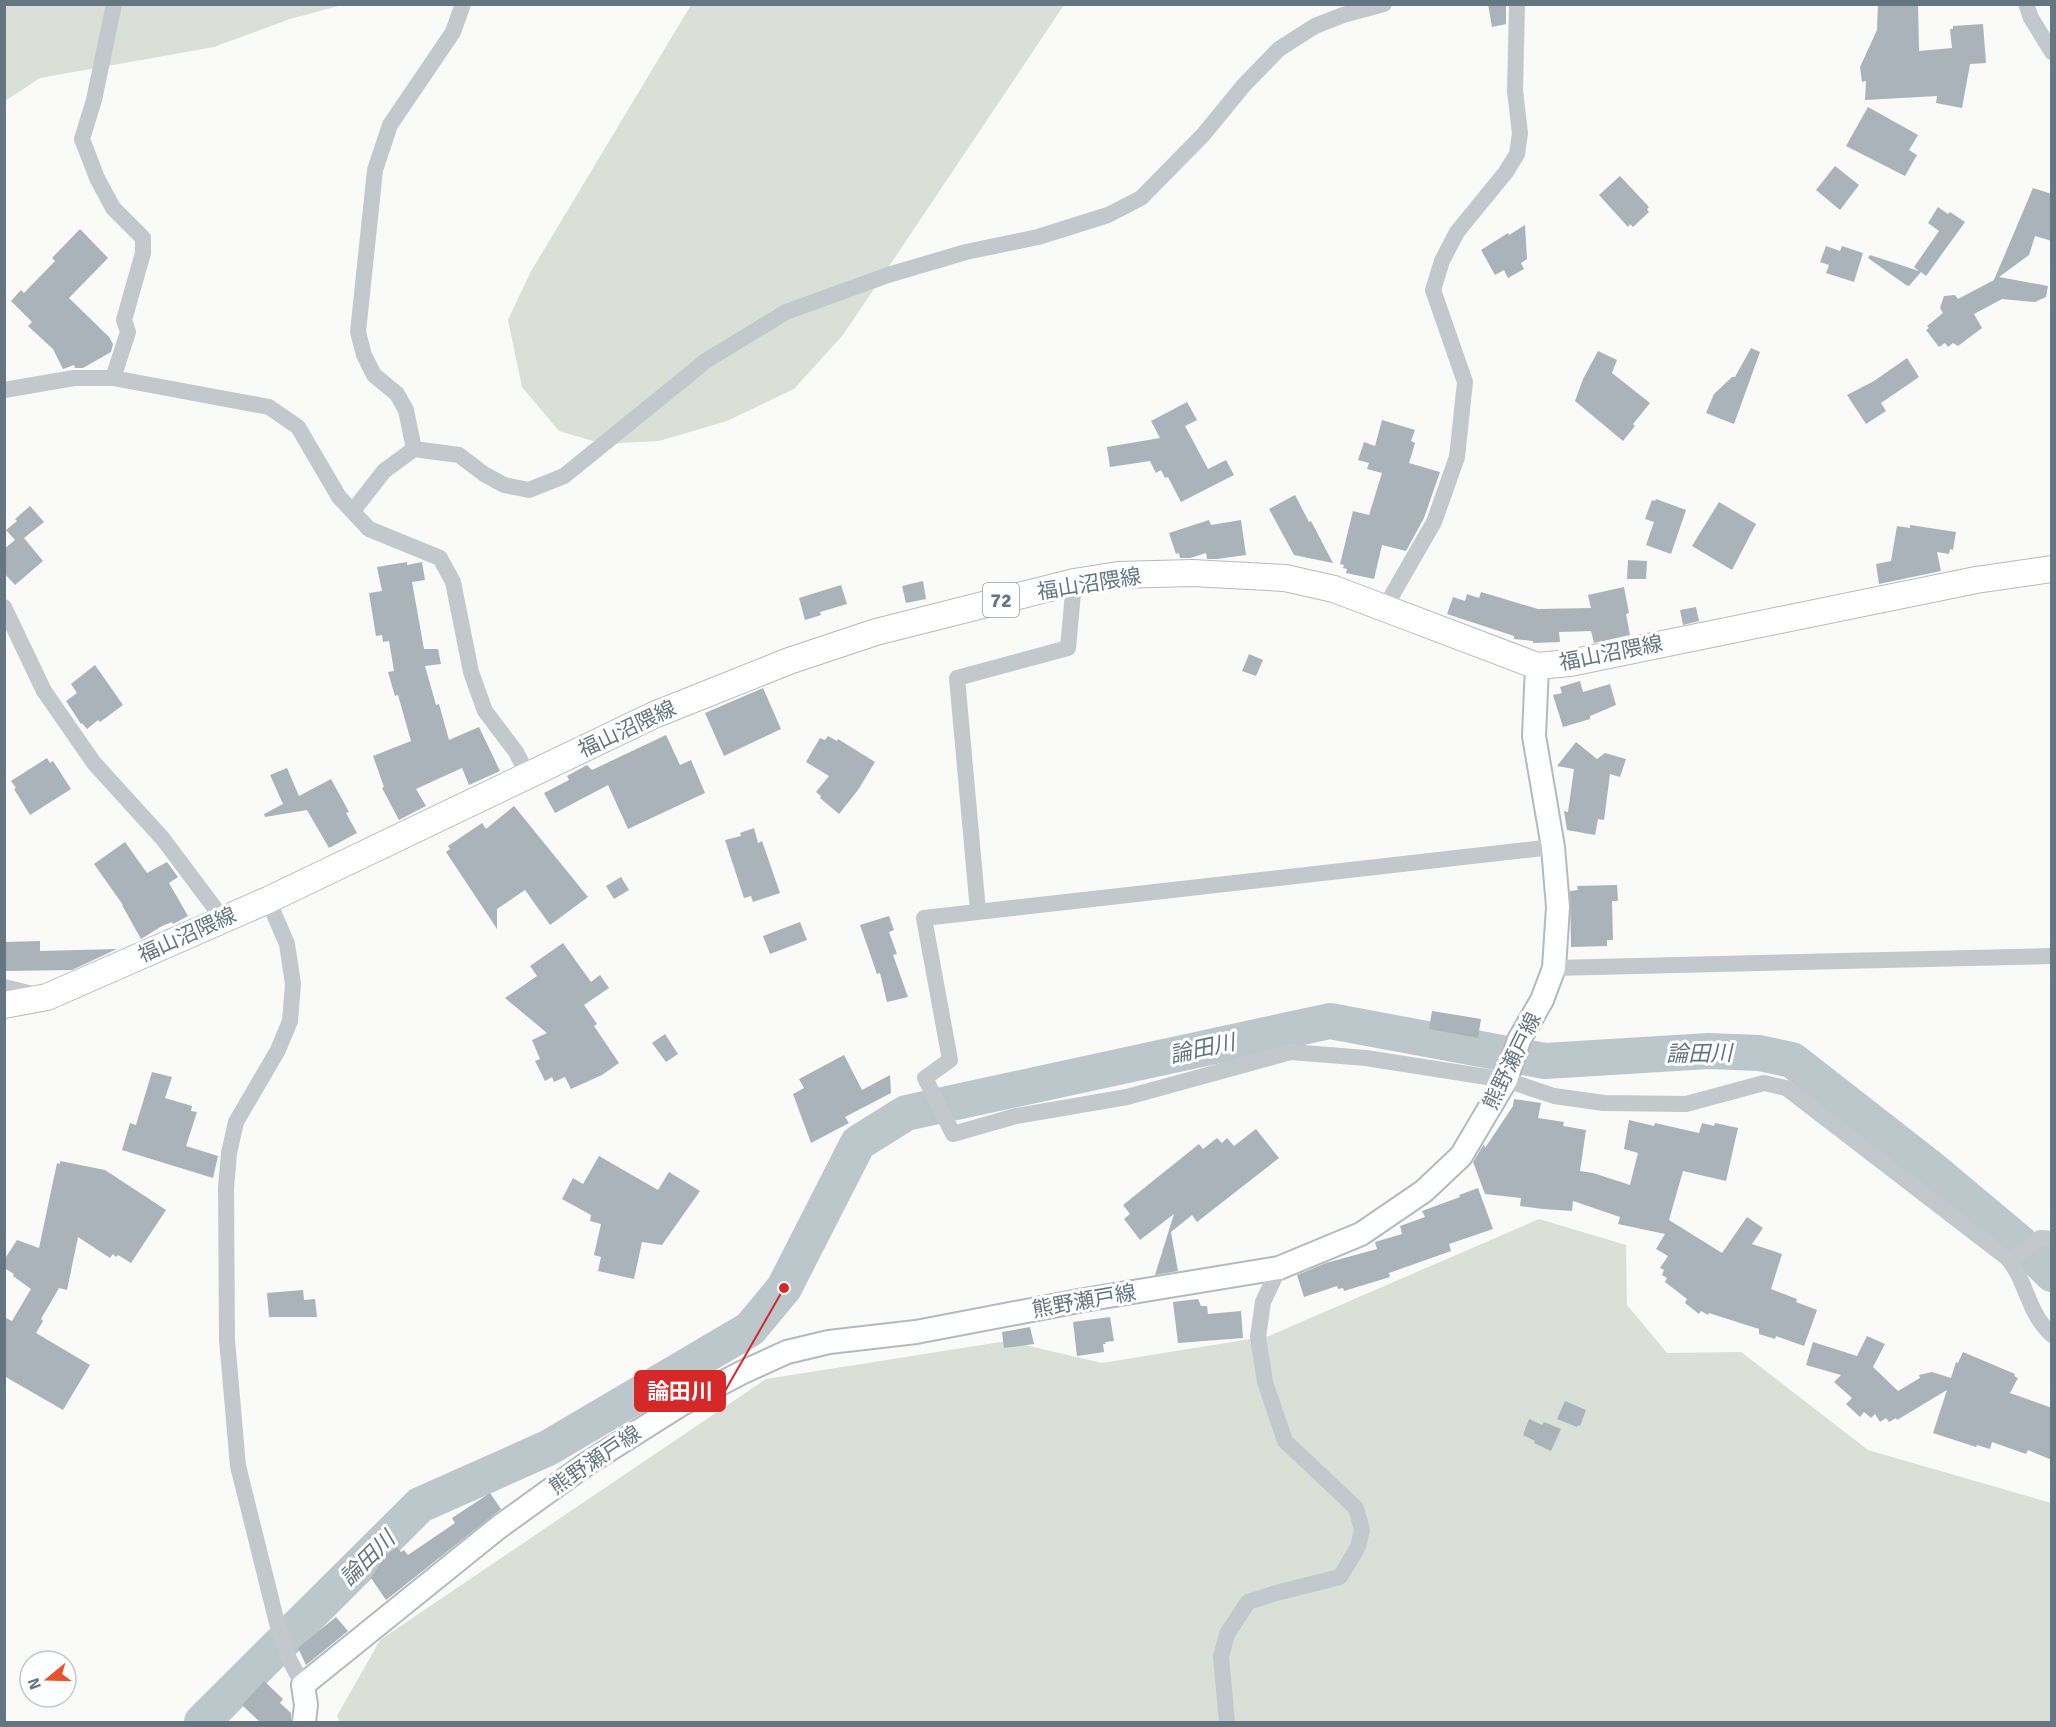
<svg xmlns="http://www.w3.org/2000/svg" width="2056" height="1727" viewBox="0 0 2056 1727" font-family="Signika,'Noto Sans JP',sans-serif">
<rect width="100%" height="100%" fill="#fafaf8"/>
<g fill="#dadfd7">
<polygon points="5,5 342,5 290,19 214,47 40,78 5,101"/>
<polygon points="691,5 1064,5 843,335 794,389 727,421 659,441 603,444 559,431 522,387 508,320 530,273"/>
<polygon points="1539,1219 1626,1245 1627,1305 1667,1353 1741,1352 1868,1450 2051,1503 2051,1722 340,1722 337,1716 380,1640 766,1379 1007,1341 1102,1363 1269,1336"/>
</g>
<g fill="none" stroke-linecap="round" stroke-linejoin="round">
<polyline stroke="#bbc7cb" stroke-width="36" points="202,1722 420,1505 548,1448 750,1329 784,1288 858,1143 906,1113 1330,1021 1545,1061 1709,1051 1759,1053 1792,1060 1933,1170 2027,1249 2052,1274"/>
</g>
<g fill="#aab3b9">
<polygon points="1488,4 1506,4 1506,24 1492,27"/>
<polygon points="1878,4 1918,4 1919,51 1952,48 1950,29 1953,29 1953,26 1983,24 1986,63 1970,64 1962,108 1936,103 1937,96 1865,100 1866,81 1862,82 1860,67 1877,30"/>
<polygon points="1868,107 1918,135 1909,150 1917,155 1905,176 1846,146"/>
<polygon points="1835,166 1859,185 1840,210 1816,190"/>
<polygon points="1620,176 1649,207 1647,209 1649,212 1633,227 1630,224 1628,227 1599,195"/>
<polygon points="2033,188 2052,194 2052,241 2035,236 2029,255 1999,277 2048,286 2046,297 2035,302 2002,299 1974,314 1982,328 1958,346 1953,343 1948,347 1945,343 1939,347 1926,330 1929,328 1927,326 1943,313 1940,308 1944,296 1955,295 1958,299 1994,280"/>
<polygon points="1938,207 1948,214 1950,212 1965,222 1926,276 1921,272 1909,286 1906,285 1868,258 1870,255 1919,271 1914,267 1939,231 1928,223"/>
<polygon points="1525,225 1527,259 1521,263 1524,269 1508,278 1504,270 1495,275 1481,250 1508,233 1509,235"/>
<polygon points="80,229 108,258 69,298 109,337 113,344 111,352 83,368 75,368 74,365 63,369 53,349 28,326 32,322 11,301 21,290 24,293 55,261 52,258"/>
<polygon points="1826,246 1840,251 1842,246 1863,253 1854,282 1826,273 1829,265 1820,262"/>
<polygon points="1751,348 1760,352 1734,424 1706,413 1714,394 1732,377 1735,377"/>
<polygon points="1598,351 1617,360 1612,373 1650,403 1633,424 1635,426 1623,441 1575,401 1583,379"/>
<polygon points="1907,358 1919,377 1881,403 1886,411 1866,424 1847,395 1874,381"/>
<polygon points="1187,402 1197,420 1185,426 1208,469 1226,460 1234,475 1181,502 1168,477 1165,478 1161,470 1156,473 1150,461 1110,467 1107,447 1160,438 1151,421"/>
<polygon points="1382,420 1415,430 1411,441 1415,443 1409,463 1440,472 1424,518 1406,551 1382,545 1374,579 1346,573 1347,569 1343,568 1344,565 1340,564 1353,511 1369,515 1382,473 1367,469 1369,463 1358,460 1364,442 1375,446"/>
<polygon points="1295,495 1309,522 1311,521 1333,563 1294,555 1269,509"/>
<polygon points="1656,499 1686,510 1671,554 1646,545 1654,522 1645,519 1652,500 1655,501"/>
<polygon points="1719,502 1756,524 1732,570 1692,546"/>
<polygon points="30,506 44,522 24,538 43,561 15,585 4,573 4,549 15,540 6,530 17,521 15,519"/>
<polygon points="1209,520 1211,525 1241,520 1246,555 1217,559 1207,559 1206,553 1190,558 1180,558 1179,553 1176,554 1169,533"/>
<polygon points="1910,525 1956,532 1953,550 1950,549 1949,554 1937,552 1941,571 1879,584 1876,564 1891,561 1897,526 1910,528"/>
<polygon points="1628,560 1647,561 1646,579 1627,579"/>
<polygon points="407,562 407,565 422,562 425,580 412,582 424,649 438,649 441,664 425,666 436,705 439,704 449,740 479,727 500,771 469,785 462,768 416,789 426,806 399,820 382,788 384,787 373,756 411,741 398,695 395,696 388,672 394,671 389,641 383,642 382,635 376,636 369,593 382,591 377,567"/>
<polygon points="923,581 926,599 906,603 902,586"/>
<polygon points="841,585 847,604 820,612 821,615 805,620 799,598"/>
<polygon points="1624,587 1629,613 1626,614 1630,635 1594,643 1591,631 1559,632 1560,642 1533,643 1533,641 1514,639 1514,636 1447,614 1453,597 1465,601 1467,594 1479,598 1481,592 1538,609 1591,608 1588,595"/>
<polygon points="1696,607 1699,621 1683,625 1680,610"/>
<polygon points="1249,654 1263,660 1256,676 1242,671"/>
<polygon points="95,665 123,705 100,722 98,720 87,729 82,723 81,724 66,701 77,693 71,684"/>
<polygon points="1580,681 1583,692 1610,684 1616,705 1590,716 1590,719 1563,727 1553,695 1562,693 1560,687"/>
<polygon points="763,688 781,729 724,756 705,713"/>
<polygon points="666,735 680,765 691,760 705,793 628,829 608,785 555,813 544,793 569,780 567,776 587,765 592,770"/>
<polygon points="828,736 837,741 838,739 875,762 858,790 839,814 820,798 821,796 816,792 829,776 806,762 820,738 825,740"/>
<polygon points="1576,742 1597,759 1605,753 1626,759 1620,777 1610,774 1604,820 1598,819 1595,835 1567,830 1564,811 1568,812 1574,769 1557,766"/>
<polygon points="47,758 50,763 53,761 71,789 30,815 14,789 16,788 11,781"/>
<polygon points="287,768 299,796 331,779 349,812 346,813 357,833 329,848 307,810 265,817 264,814 283,804 270,775"/>
<polygon points="514,806 588,897 550,925 525,890 497,909 497,929 446,852 450,849 448,846 482,823 486,829"/>
<polygon points="754,828 758,843 762,841 780,893 753,902 751,896 744,898 725,840 741,836 740,833"/>
<polygon points="125,842 147,873 167,862 178,877 169,883 188,916 173,924 172,922 162,926 141,939 122,905 123,905 94,864"/>
<polygon points="621,877 629,890 614,899 606,886"/>
<polygon points="1617,885 1618,901 1612,901 1613,940 1607,940 1607,946 1571,947 1570,891 1578,890 1577,886"/>
<polygon points="889,916 894,930 889,932 897,954 893,955 908,997 887,1002 880,973 877,974 860,925"/>
<polygon points="800,922 807,940 770,954 763,936"/>
<polygon points="40,941 40,951 117,949 72,970 4,971 4,942"/>
<polygon points="563,943 591,982 600,975 609,988 584,1005 597,1024 594,1026 619,1063 602,1075 571,1089 565,1077 554,1082 552,1077 545,1081 535,1061 540,1059 532,1040 547,1033 505,998 537,976 530,966"/>
<polygon points="1432,1011 1481,1019 1478,1038 1429,1029"/>
<polygon points="665,1034 678,1054 666,1062 652,1043"/>
<polygon points="844,1055 862,1090 890,1075 891,1093 845,1117 849,1123 811,1143 793,1094 804,1088 799,1079"/>
<polygon points="152,1072 172,1077 165,1098 192,1106 191,1111 197,1112 186,1146 218,1156 213,1178 122,1150 130,1123 136,1125"/>
<polygon points="1514,1099 1541,1103 1538,1118 1564,1122 1563,1126 1586,1130 1580,1171 1593,1173 1630,1185 1638,1153 1624,1149 1629,1120 1654,1126 1655,1123 1699,1133 1702,1123 1714,1126 1715,1123 1738,1128 1726,1181 1683,1171 1669,1220 1722,1253 1747,1217 1763,1228 1752,1244 1782,1254 1771,1289 1797,1299 1796,1302 1817,1310 1804,1346 1776,1336 1775,1339 1759,1334 1759,1329 1709,1313 1708,1315 1701,1311 1699,1314 1685,1303 1687,1299 1665,1282 1667,1278 1662,1275 1664,1270 1660,1268 1668,1256 1656,1249 1665,1234 1618,1224 1620,1217 1573,1201 1572,1211 1543,1209 1520,1206 1521,1198 1485,1194 1473,1162 1484,1144 1485,1148 1513,1106"/>
<polygon points="1256,1129 1279,1158 1197,1222 1192,1215 1171,1232 1178,1271 1155,1275 1174,1214 1140,1240 1124,1219 1130,1214 1123,1205 1199,1144 1203,1149 1217,1138 1222,1143 1227,1138 1234,1146"/>
<polygon points="599,1156 658,1190 669,1172 700,1191 662,1245 642,1242 634,1279 598,1271 601,1257 594,1255 601,1224 590,1221 591,1215 562,1199 573,1178 583,1184"/>
<polygon points="60,1161 105,1170 166,1210 131,1263 118,1255 116,1257 113,1254 110,1258 78,1237 67,1290 59,1288 41,1319 43,1321 36,1333 90,1365 63,1410 4,1376 4,1317 12,1321 31,1289 13,1276 14,1274 4,1268 4,1260 17,1240 39,1248 57,1163 60,1164"/>
<polygon points="1478,1188 1493,1229 1449,1244 1451,1251 1389,1273 1390,1277 1344,1291 1343,1288 1338,1289 1337,1286 1304,1297 1297,1275 1326,1263 1377,1249 1375,1242 1402,1234 1400,1226 1425,1217 1422,1211 1460,1197 1459,1195"/>
<polygon points="303,1290 304,1300 315,1299 317,1317 269,1317 267,1293"/>
<polygon points="1198,1299 1201,1306 1207,1306 1208,1314 1241,1311 1243,1338 1178,1343 1173,1302"/>
<polygon points="1110,1317 1114,1341 1105,1342 1106,1344 1103,1344 1104,1352 1077,1356 1073,1322"/>
<polygon points="1030,1327 1034,1344 1004,1348 1002,1332"/>
<polygon points="1867,1336 1885,1344 1873,1367 1898,1391 1920,1378 1919,1375 1932,1372 1951,1378 1956,1362 1958,1363 1963,1352 2015,1374 2014,1376 2018,1378 2010,1393 2052,1408 2052,1460 2028,1450 2026,1454 1992,1442 1990,1449 1977,1445 1976,1447 1933,1433 1947,1390 1897,1420 1896,1418 1889,1422 1886,1418 1880,1422 1875,1414 1871,1418 1864,1412 1860,1417 1846,1404 1852,1398 1834,1382 1841,1375 1806,1365 1813,1342 1857,1356"/>
<polygon points="1565,1401 1586,1410 1580,1426 1578,1425 1577,1427 1557,1419"/>
<polygon points="1529,1419 1542,1425 1544,1422 1561,1429 1551,1451 1534,1443 1535,1441 1523,1435"/>
<polygon points="490,1493 501,1509 386,1600 371,1578 385,1556 397,1547 401,1552 404,1550 408,1555 455,1523 452,1518"/>
<polygon points="336,1617 348,1631 306,1665 298,1648"/>
<polygon points="264,1681 283,1699 280,1703 291,1713 291,1722 260,1722 242,1705"/>
</g>
<g fill="none" stroke-linecap="round" stroke-linejoin="round">
<defs>
<polyline id="secondary" points="304,1722 306,1705 303,1685 499,1527 585,1465 680,1405 741,1373 787,1352 829,1342 916,1332 1084,1300 1279,1268 1361,1234 1424,1191 1461,1156 1506,1080 1519,1040 1542,1000 1554,968 1558,907 1553,847 1534,736 1537,666"/>
<polyline id="primary" points="4,1005 47,997 268,900 654,715 789,661 876,632 1074,582 1118,575 1192,573 1285,578 1334,589 1537,666 1570,663 1976,580 2052,569"/>
</defs>
<use href="#secondary" stroke="#b3babf" stroke-width="26"/>
<use href="#primary" stroke="#b5babe" stroke-width="28"/>
<g stroke="#c3c8cc" stroke-width="16">
<polyline points="2026,4 2031,18 2052,52"/>
<polyline points="113,378 128,332 124,320 143,253 143,238 113,208 97,178 82,139 94,100 114,4"/>
<polyline points="4,390 74,378 113,378 269,407 298,427 339,497 369,529 440,558 453,582 471,672 485,711 516,752 528,775"/>
<polyline points="414,449 406,410 397,394 374,375 364,355 358,332 375,170 390,125 453,32 463,4"/>
<polyline points="353,511 384,471 414,449 459,455 484,474 504,485 529,490 564,476 707,360 786,312 888,275 966,252 1038,237 1108,215 1141,198 1203,135 1244,85 1279,49 1315,26 1343,15 1384,4"/>
<polyline points="4,607 44,691 94,763 163,839 223,919"/>
<polyline points="1384,609 1434,522 1457,457 1465,382 1433,290 1442,261 1457,232 1506,172 1517,154 1520,133 1515,91 1517,4"/>
<path d="M1553,847L924,918L950,1060L925,1078L953,1134L1016,1116L1127,1097L1291,1052L1366,1058L1506,1080L1554,1096L1604,1103L1686,1104L1764,1083L1786,1088L2007,1258C2027,1280 2027,1313 2052,1335"/>
<polyline points="268,900 287,944 293,984 290,1021 278,1050 236,1122 229,1153 226,1188 227,1340 238,1466 277,1623 289,1659 303,1685"/>
<polyline points="978,911 957,678 1068,648 1074,582"/>
<polyline points="1554,968 2052,956"/>
<polyline points="4,987 37,995"/>
<polyline points="2010,1261 2040,1238 2052,1239"/>
<polyline points="1227,1722 1221,1657 1227,1634 1248,1602 1276,1593 1340,1577 1358,1547 1362,1530 1356,1508 1285,1441 1265,1382 1258,1337 1263,1302 1279,1268"/>
</g>
<use href="#secondary" stroke="#fff" stroke-width="22"/>
<use href="#primary" stroke="#fff" stroke-width="26"/>
</g>
<g text-anchor="middle" stroke-width="6" stroke-linejoin="round" paint-order="stroke">
<rect fill="#fff" stroke="#939fa8" stroke-width="1.5" x="983" y="583" width="36" height="34" rx="4.5"/>
<g font-size="20" font-weight="bold" fill="#657683">
<text x="1001" y="607">72</text>
</g>
<g font-size="21" fill="#657683" stroke="#fff">
<text transform="translate(1089 584) rotate(-9)" y="7">福山沼隈線</text>
<text transform="translate(1611 653) rotate(-11)" y="7">福山沼隈線</text>
<text transform="translate(627 729) rotate(-25)" y="7">福山沼隈線</text>
<text transform="translate(187 935) rotate(-24)" y="7">福山沼隈線</text>
<text transform="translate(1512 1061) rotate(-64)" y="7">熊野瀬戸線</text>
<text transform="translate(1084 1301) rotate(-10)" y="7">熊野瀬戸線</text>
<text transform="translate(595 1460) rotate(-34)" y="7">熊野瀬戸線</text>
</g>
<g font-size="22" font-style="italic" fill="#60757c" stroke="#fff">
<text transform="translate(1202 1048) rotate(-12)" y="8">論田川</text>
<text transform="translate(1699 1053) rotate(-1)" y="8">論田川</text>
<text transform="translate(367 1558) rotate(-45)" y="8">論田川</text>
</g>
</g>
<path fill="none" stroke="#d62828" stroke-width="2" d="M784 1288L725 1391"/>
<circle fill="#d62828" stroke="#fff" stroke-width="2" cx="784" cy="1288" r="6"/>
<rect fill="#d62828" stroke="#d62828" stroke-width="2" x="635" y="1371" width="90" height="40" rx="6"/>
<g font-size="22" text-anchor="middle" font-weight="bold" fill="#fff">
<text x="680" y="1399">論田川</text>
</g>
<rect width="2056" height="1727" fill="none" stroke="#657683" stroke-width="12"/>
<g transform="translate(48 1679) rotate(251)"><circle r="28" fill="#ffffff" stroke="#c1c8cd" stroke-width="1.5"/>
<path d="M0-4.5L10 22L0 15L-10 22Z" fill="#e4572e"/>
<text y="-9" font-size="16" font-weight="bold" text-anchor="middle" fill="#657683">N</text>
</g>
</svg>
